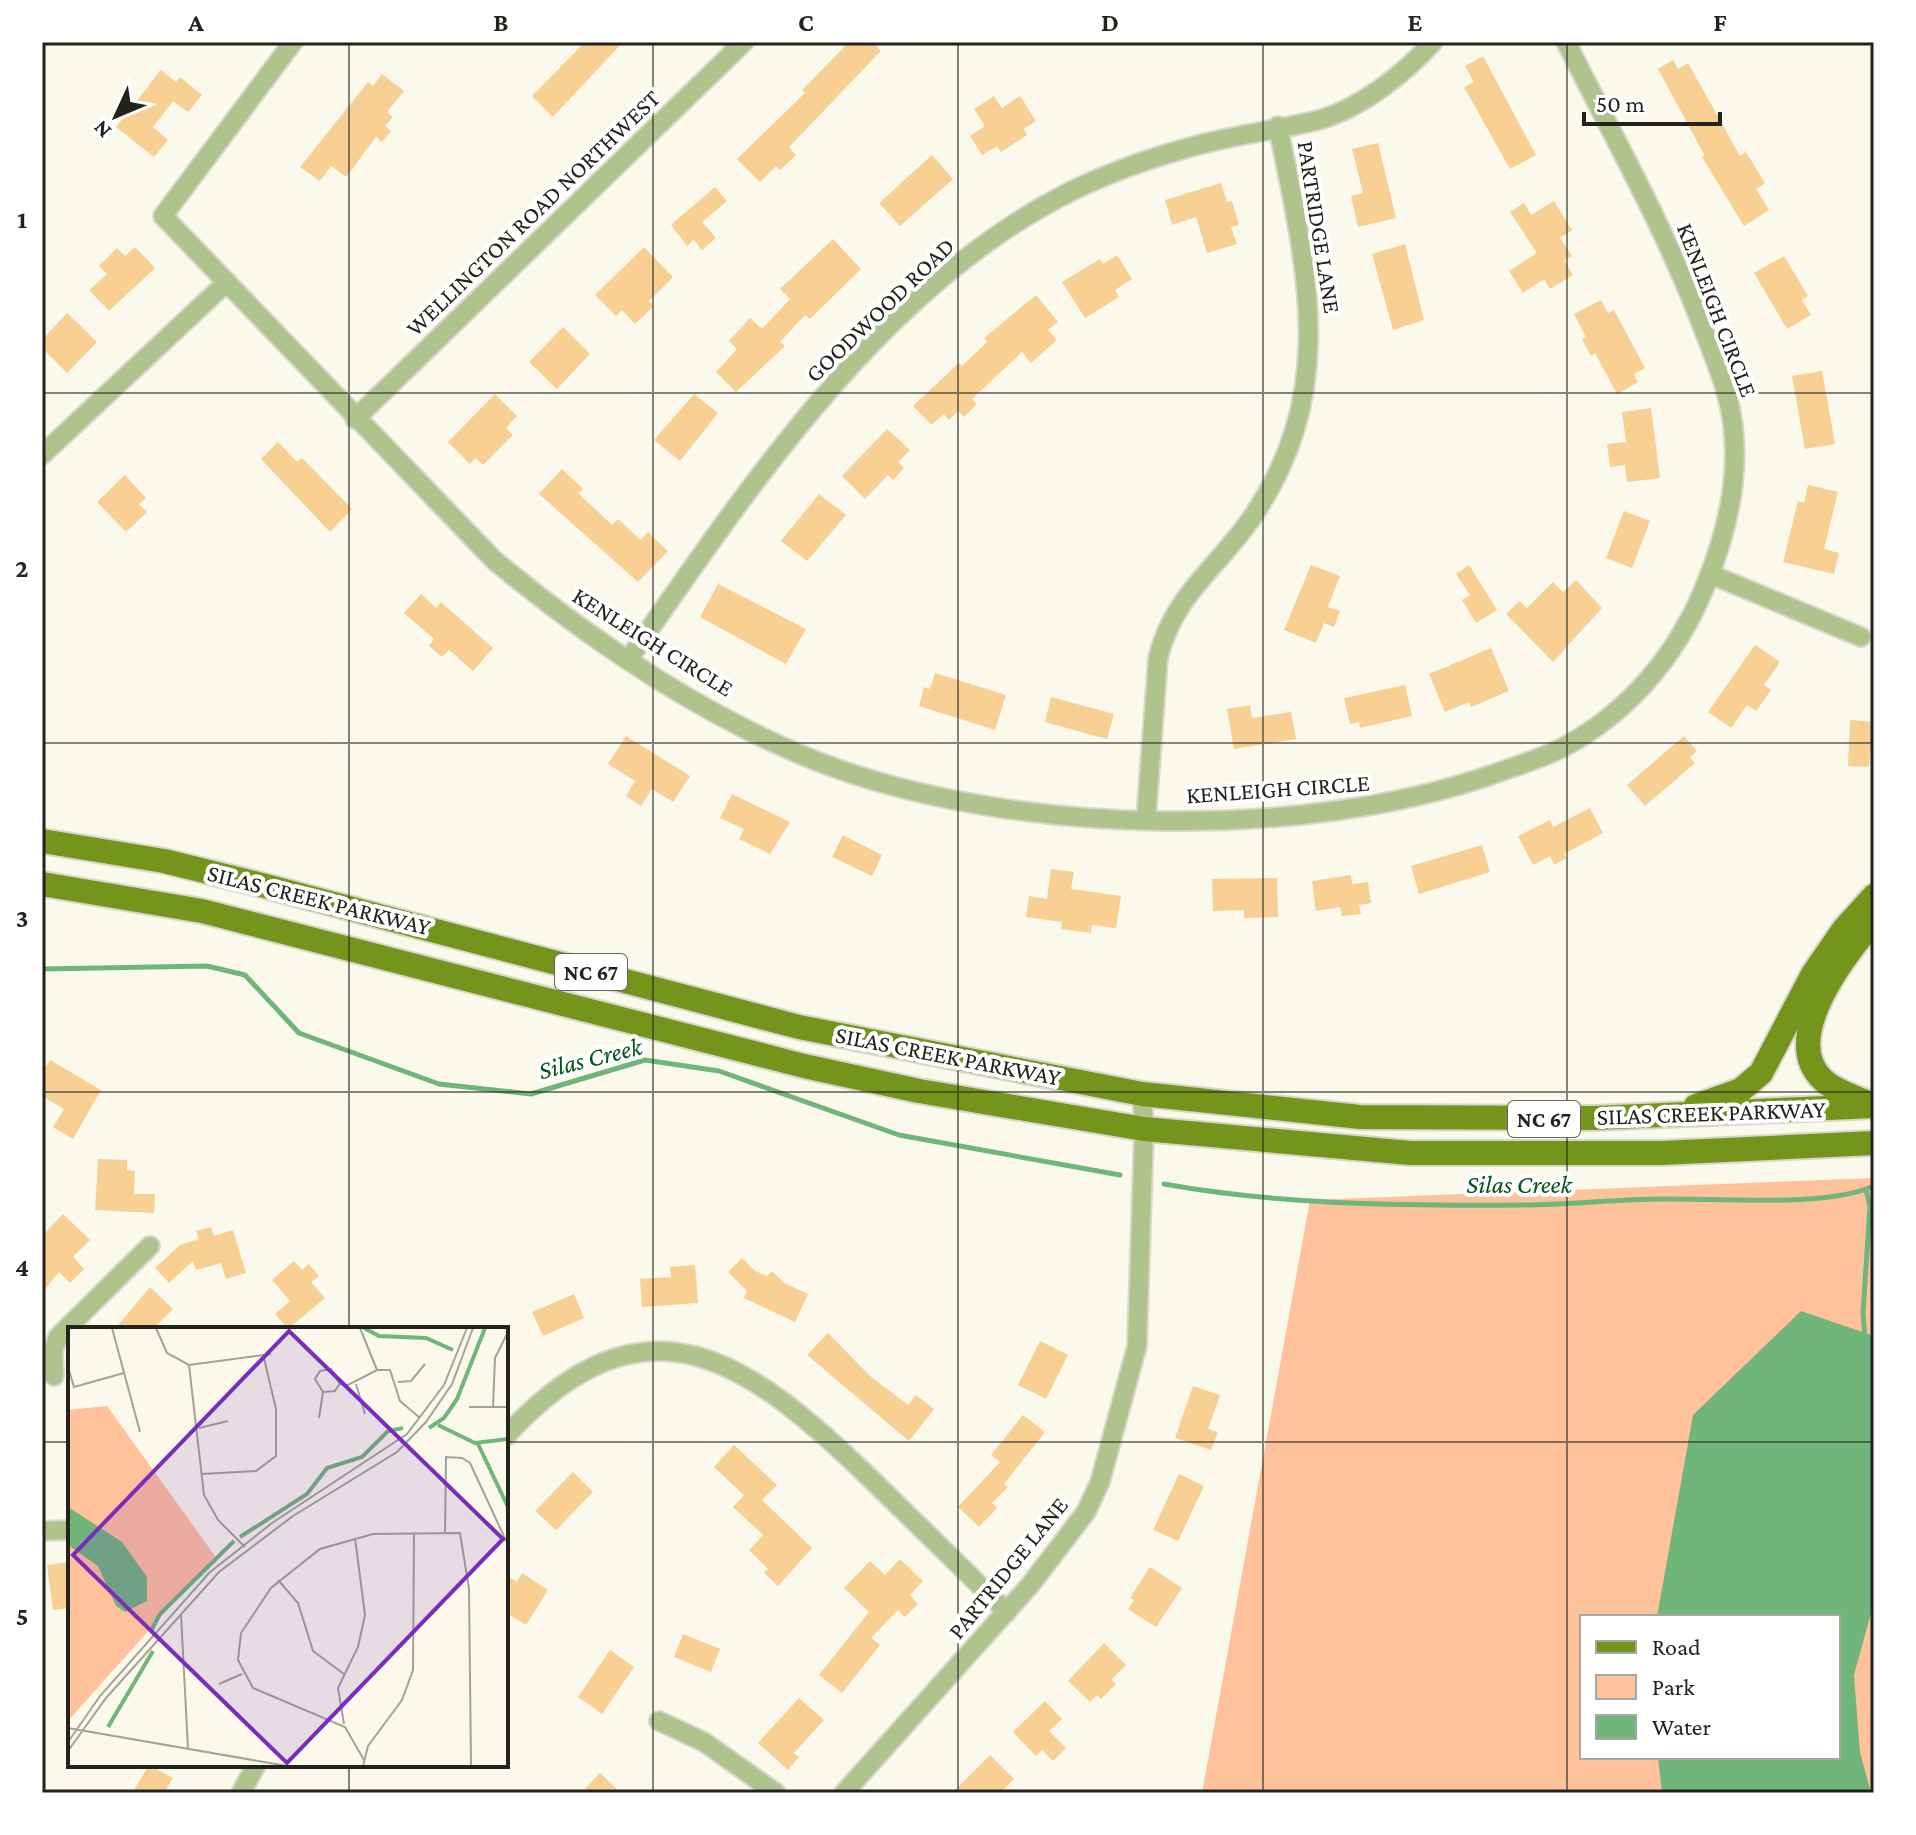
<svg xmlns="http://www.w3.org/2000/svg" width="1916" height="1835" viewBox="0 0 1916 1835" font-family="'Crimson Pro',serif">
<rect width="100%" height="100%" fill="#fbf9eb"/>
<path fill="#ffc29b" fill-rule="evenodd" d="M1874,1178V1793H1202L1310,1200ZM1582,1617H1838V1757H1582Z"/>
<polygon fill="#70b67b" points="1801,1311 1874,1336 1874,1602 1854,1675 1860,1752 1871,1793 1662,1793 1658,1757 1838,1757 1838,1617 1657,1617 1693,1415"/>
<g fill="none" stroke-linecap="round" stroke-linejoin="round">
<g stroke="#70b67b" stroke-width="5">
<polyline points="42,969 207,966 245,975 299,1033 439,1084 531,1094 645,1060 719,1071 899,1135 1120,1175"/>
<path d="M1164,1184C1281,1205 1404,1206 1522,1205C1569,1205 1616,1199 1662,1199C1718,1198 1825,1208 1874,1186"/>
<polyline points="1865,1338 1863,1313 1870,1206 1866,1190"/>
</g>
</g>
<g fill="#f8d094">
<polygon points="585,42 623,42 553,117 532,96"/>
<polygon points="849,42 872,42 881,51 789,147 796,155 780,170 776,166 760,182 737,159 805,93 802,90"/>
<polygon points="1483,56 1536,155 1510,169 1464,87 1474,82 1465,66"/>
<polygon points="1673,60 1678,69 1688,63 1740,156 1746,152 1765,183 1756,189 1769,210 1744,226 1702,157 1705,156 1658,69"/>
<polygon points="161,70 176,82 180,77 202,95 188,112 173,101 153,127 168,140 154,157 116,127"/>
<polygon points="382,74 404,91 387,112 393,117 385,126 391,131 382,142 376,137 346,177 331,166 320,181 300,167 368,82 373,86"/>
<polygon points="994,96 1002,108 1020,96 1036,121 1024,129 1027,135 1001,152 997,146 982,155 970,136 985,126 974,109"/>
<polygon points="1378,143 1396,218 1358,227 1351,196 1363,193 1352,149"/>
<polygon points="932,155 953,179 900,226 879,203"/>
<polygon points="1221,183 1227,202 1232,201 1239,225 1231,227 1237,244 1207,253 1196,217 1172,225 1165,200"/>
<polygon points="715,187 727,201 702,222 716,238 702,250 694,240 687,246 671,225"/>
<polygon points="1554,201 1572,230 1560,238 1572,256 1564,260 1573,275 1550,289 1544,279 1523,293 1509,271 1537,253 1510,212 1524,203 1531,215"/>
<polygon points="833,239 861,269 810,319 805,315 780,342 785,346 736,392 716,372 737,349 729,341 750,318 762,329 790,299 780,289"/>
<polygon points="1405,244 1424,320 1393,330 1372,254"/>
<polygon points="135,247 155,268 109,311 89,290 107,274 99,266 117,248 125,256"/>
<polygon points="644,247 673,277 649,301 654,306 635,324 622,310 616,316 595,295"/>
<polygon points="1117,255 1132,279 1115,290 1119,297 1085,318 1062,282 1100,259 1103,264"/>
<polygon points="1784,256 1808,296 1802,300 1811,315 1787,329 1754,273"/>
<polygon points="1036,295 1058,322 1048,330 1057,340 1031,363 1022,352 972,399 977,404 964,417 958,411 949,420 944,414 931,425 913,406 959,363 962,366 987,342 984,338"/>
<polygon points="1601,300 1608,313 1614,310 1645,368 1634,374 1638,382 1617,394 1595,353 1591,356 1582,339 1586,337 1574,314"/>
<polygon points="67,313 97,342 67,373 42,348 42,340"/>
<polygon points="563,327 590,354 557,389 529,362"/>
<polygon points="1822,371 1835,444 1805,449 1792,376"/>
<polygon points="495,394 517,416 506,428 513,435 483,465 475,458 470,464 448,442"/>
<polygon points="694,394 718,413 680,461 654,440"/>
<polygon points="1651,408 1660,478 1627,482 1625,465 1610,467 1607,444 1626,442 1622,412"/>
<polygon points="887,429 910,450 898,462 904,468 893,480 888,475 865,499 842,476"/>
<polygon points="278,442 297,462 302,458 352,509 330,532 261,459"/>
<polygon points="562,469 583,489 578,493 612,525 618,519 641,540 648,532 668,551 638,582 539,494"/>
<polygon points="125,475 146,498 139,504 147,512 126,532 97,502"/>
<polygon points="1808,485 1838,492 1824,549 1839,553 1834,574 1783,562 1798,501 1804,503"/>
<polygon points="819,494 846,515 807,561 781,541"/>
<polygon points="1624,511 1650,521 1632,568 1606,558"/>
<polygon points="1311,565 1340,576 1328,607 1340,611 1334,627 1324,623 1316,643 1284,630"/>
<polygon points="1469,565 1497,610 1476,623 1462,600 1470,595 1456,574"/>
<polygon points="1576,580 1602,608 1553,662 1506,614 1520,601 1527,608 1553,582 1563,592"/>
<polygon points="718,584 806,629 786,664 700,617"/>
<polygon points="421,594 436,608 441,602 493,648 473,671 449,650 442,657 429,646 434,639 404,613"/>
<polygon points="1755,645 1780,662 1764,685 1771,690 1756,711 1747,705 1731,728 1708,712"/>
<polygon points="1491,648 1509,691 1471,707 1469,702 1445,712 1429,674"/>
<polygon points="935,673 1006,695 995,730 919,706 924,687 930,689"/>
<polygon points="1405,685 1412,716 1360,728 1359,722 1350,724 1344,698"/>
<polygon points="1051,697 1114,714 1107,739 1045,722"/>
<polygon points="1250,705 1252,718 1291,712 1296,739 1234,749 1227,709"/>
<polygon points="1850,720 1874,722 1874,750 1870,750 1869,767 1848,766"/>
<polygon points="626,736 690,776 673,802 652,789 641,806 626,796 635,781 608,764"/>
<polygon points="1684,736 1697,751 1690,757 1695,763 1645,806 1627,785"/>
<polygon points="732,794 790,822 770,854 739,839 744,829 720,818"/>
<polygon points="1590,808 1603,833 1564,854 1567,858 1554,865 1550,856 1533,865 1518,836 1550,820 1553,827"/>
<polygon points="843,835 882,855 872,876 832,857"/>
<polygon points="1482,845 1490,872 1419,894 1411,866"/>
<polygon points="1051,869 1074,872 1071,889 1121,896 1116,928 1092,925 1091,933 1061,929 1062,922 1026,917 1029,896 1047,899"/>
<polygon points="1351,875 1352,884 1368,882 1371,903 1359,905 1361,914 1342,916 1340,907 1316,911 1312,881"/>
<polygon points="1277,878 1278,917 1244,918 1244,910 1213,911 1212,879"/>
<polygon points="50,1060 101,1090 73,1139 53,1127 64,1109 42,1096 42,1073"/>
<polygon points="98,1159 127,1160 127,1170 135,1171 134,1194 155,1194 154,1213 95,1210"/>
<polygon points="63,1214 90,1240 73,1257 84,1269 70,1283 59,1272 42,1293 42,1236"/>
<polygon points="211,1227 214,1236 233,1230 246,1273 226,1279 221,1263 196,1270 193,1261 169,1283 155,1268 180,1245 199,1239 196,1231"/>
<polygon points="742,1258 755,1271 767,1276 772,1271 784,1283 808,1294 795,1322 744,1298 747,1291 728,1272"/>
<polygon points="294,1261 302,1270 309,1264 319,1276 311,1282 325,1298 288,1329 275,1314 290,1301 272,1280"/>
<polygon points="695,1265 698,1303 642,1307 640,1279 671,1277 670,1267"/>
<polygon points="150,1287 173,1309 153,1329 115,1329"/>
<polygon points="574,1294 584,1318 543,1336 532,1312"/>
<polygon points="828,1333 870,1376 908,1405 916,1395 934,1409 909,1441 807,1355"/>
<polygon points="1040,1341 1068,1355 1046,1399 1018,1385"/>
<polygon points="1193,1386 1220,1395 1208,1429 1218,1432 1211,1450 1175,1438"/>
<polygon points="1023,1415 1045,1432 1004,1484 1008,1487 992,1503 997,1508 979,1527 958,1507 1000,1462 991,1455"/>
<polygon points="734,1445 777,1485 762,1500 812,1548 778,1586 764,1573 768,1569 749,1550 763,1535 733,1507 744,1495 714,1467"/>
<polygon points="573,1472 593,1492 556,1530 535,1511"/>
<polygon points="1179,1474 1204,1486 1178,1541 1153,1530"/>
<polygon points="900,1559 923,1581 910,1595 918,1604 905,1617 898,1610 871,1638 880,1645 842,1693 819,1675 869,1612 844,1588 870,1561 885,1575"/>
<polygon points="70,1562 70,1608 53,1610 47,1565"/>
<polygon points="1150,1567 1182,1588 1156,1627 1128,1609 1134,1600 1130,1598"/>
<polygon points="522,1573 548,1590 526,1625 506,1613 506,1575 517,1582"/>
<polygon points="683,1634 720,1649 711,1672 674,1657"/>
<polygon points="1104,1643 1126,1665 1111,1680 1116,1684 1101,1699 1097,1695 1090,1702 1068,1681"/>
<polygon points="610,1650 634,1667 602,1714 578,1697"/>
<polygon points="799,1698 824,1720 794,1753 799,1757 788,1770 758,1743"/>
<polygon points="1045,1701 1062,1719 1049,1731 1066,1748 1053,1761 1042,1750 1036,1756 1013,1732"/>
<polygon points="990,1755 1014,1779 1000,1793 952,1793"/>
<polygon points="149,1765 173,1778 164,1793 132,1793"/>
<polygon points="600,1773 621,1793 581,1793"/>
</g>
<g fill="none" stroke-linecap="round" stroke-linejoin="round">
<defs>
<g id="minor">
<path d="M293,42L163,216L494,560C592,642 714,724 835,768C1024,835 1302,840 1491,775C1515,766 1541,759 1564,747C1629,712 1676,656 1704,589C1724,541 1738,489 1734,437C1732,400 1718,367 1705,333C1667,232 1614,138 1566,42"/>
<polyline points="355,419 744,42"/>
<polyline points="42,455 227,282"/>
<polyline points="1710,574 1861,637"/>
<path d="M628,660C745,493 874,296 1058,198C1105,173 1155,156 1206,143C1243,134 1282,129 1319,120C1361,108 1404,74 1433,42"/>
<path d="M1146,820L1158,658C1173,596 1216,569 1251,519C1340,390 1306,267 1278,126"/>
<polyline points="54,1376 53,1351 58,1337 150,1246"/>
<path d="M506,1436C646,1283 749,1361 872,1480C917,1524 962,1568 1007,1612"/>
<polyline points="42,1531 70,1530"/>
<polyline points="659,1721 704,1742 776,1793"/>
<polyline points="241,1793 256,1765"/>
<polyline points="844,1793 1031,1584 1086,1512 1100,1482 1137,1346 1144,1129 1142,1094"/>
</g>
<g id="major">
<polyline points="42,841 164,861 254,883 799,1027 1142,1094 1360,1117 1594,1118 1874,1106"/>
<polyline points="42,884 202,911 804,1066 919,1091 1144,1129 1410,1153 1661,1153 1874,1143"/>
<path d="M1868,1103C1853,1096 1835,1091 1823,1080C1779,1039 1844,956 1874,921"/>
<polyline points="1696,1106 1741,1090 1761,1073 1813,974 1844,929 1874,896"/>
</g>
</defs>
<use href="#minor" stroke="#d8d7ca" stroke-width="22"/>
<use href="#major" stroke="#d8d7ca" stroke-width="28"/>
<use href="#minor" stroke="#afc48d" stroke-width="18"/>
<use href="#major" stroke="#74951b" stroke-width="24"/>
</g>
<path fill="none" stroke="#23221d" stroke-width="2" stroke-opacity="0.55" d="M349,42V1329M653,42V1793M958,42V1793M1263,42V1793M1567,42V1793M42,393H1874M42,743H1874M42,1092H1874M42,1442H70M506,1442H1874M349,1765V1793"/>
<g text-anchor="middle" stroke-width="8" stroke-linejoin="round" paint-order="stroke">
<g fill="#fff" stroke="#656461" stroke-width="2">
<rect x="555" y="954" width="72" height="36" rx="6"/>
<rect x="1508" y="1101" width="72" height="36" rx="6"/>
</g>
<g font-size="22" font-weight="bold" fill="#23221d">
<text x="591" y="980">NC 67</text>
<text x="1544" y="1127">NC 67</text>
</g>
<g font-size="24" fill="#23221d" stroke="#fff">
<text transform="translate(533 213) rotate(-44)" y="8">WELLINGTON ROAD NORTHWEST</text>
<text transform="translate(1319 227) rotate(81)" y="8">PARTRIDGE LANE</text>
<text transform="translate(880 310) rotate(-44)" y="8">GOODWOOD ROAD</text>
<text transform="translate(1717 310) rotate(69)" y="8">KENLEIGH CIRCLE</text>
<text transform="translate(653 642) rotate(32)" y="8">KENLEIGH CIRCLE</text>
<text transform="translate(1278 789) rotate(-4)" y="8">KENLEIGH CIRCLE</text>
<text transform="translate(319 900) rotate(14)" y="8">SILAS CREEK PARKWAY</text>
<text transform="translate(948 1056) rotate(11)" y="8">SILAS CREEK PARKWAY</text>
<text transform="translate(1711 1113) rotate(-2)" y="8">SILAS CREEK PARKWAY</text>
<text transform="translate(1008 1568) rotate(-51)" y="8">PARTRIDGE LANE</text>
</g>
<g font-size="26" font-style="italic" fill="#00541e" stroke="#fff">
<text transform="translate(590 1058) rotate(-14)" y="9">Silas Creek</text>
<text x="1519" y="1193">Silas Creek</text>
</g>
</g>
<g transform="translate(68 1327)">
<rect width="440" height="440" fill="#fbf9eb"/>
<path d="M39,79L147,229L0,394V83Z" fill="#ffc29b"/>
<path d="M0,180L54,215L79,250V274L57,285L48,279L30,239L0,218Z" fill="#70b67b"/>
<path fill="none" stroke="#70b67b" stroke-width="4" d="M296,1L311,9L358,11L385,23M370,98L407,116L440,112M361,101L376,91L389,72L417,1M410,117L440,180M172,210L239,167L259,141L294,130L320,104L335,101M83,304L92,287L166,214M40,400L85,324"/>
<path fill="none" stroke="#a5a399" stroke-width="2" d="M44,1L72,105M88,1L99,26L121,38L203,27M292,1L309,43M121,38L136,168L150,193L177,220M0,40L6,60L56,46M330,55L343,54L357,37M272,56L267,64L255,65L247,52L252,44L263,42L272,57L280,58L309,43H322L332,74L352,91M288,57L297,87M401,80H440M425,80L427,31L440,5M251,91L255,65M131,101L160,94M133,147L188,144L208,129V82L195,27M377,206L378,130L394,131L402,136L440,218M210,253L230,276L245,324L276,347M113,288L120,422M151,357L174,347M276,397L270,361L290,320L297,288L287,211M0,401L219,439M0,415L32,369L141,246L204,196L339,107L376,58L399,1M0,424L38,371L151,245L225,189L329,125L358,95L384,57L405,1M296,433L277,400L185,361L170,333L173,306L203,261L252,222L305,207L392,206L401,262L403,439M295,439L300,419L334,373L345,343L346,206"/>
<path fill="#7b2cbf" fill-opacity="0.15" stroke="#7b2cbf" stroke-width="4" d="M221,4L435,212L219,436L5,228Z"/>
<rect width="440" height="440" fill="none" stroke="#23221d" stroke-width="4"/>
</g>
<rect width="1916" height="1835" fill="none" stroke="#ffffff" stroke-width="88"/>
<rect x="1580" y="1615" width="260" height="144" fill="#ffffff" stroke="#a7a7a5" stroke-width="2"/>
<rect x="1596" y="1641" width="40" height="12" fill="#74951b" stroke="#a7a7a5" stroke-width="2"/>
<text x="1652" y="1655" font-size="24" fill="#23221d">Road</text>
<rect x="1596" y="1675" width="40" height="24" fill="#ffc29b" stroke="#a7a7a5" stroke-width="2"/>
<text x="1652" y="1695" font-size="24" fill="#23221d">Park</text>
<rect x="1596" y="1715" width="40" height="24" fill="#70b67b" stroke="#a7a7a5" stroke-width="2"/>
<text x="1652" y="1735" font-size="24" fill="#23221d">Water</text>
<g transform="translate(116 116) rotate(226)" stroke="#ffffff" stroke-width="6" paint-order="stroke">
<path d="M0-6L14 30L0 20L-14 30Z" fill="#23221d"/>
<text y="-12" font-size="22" font-weight="bold" text-anchor="middle" fill="#23221d">N</text>
</g>
<path d="M1584 112v12h136v-12" fill="none" stroke="#23221d" stroke-width="4"/>
<text x="1596" y="112" font-size="24" fill="#23221d" stroke="#ffffff" stroke-width="6" paint-order="stroke">50 m</text>
<rect x="44" y="44" width="1828" height="1747" fill="none" stroke="#23221d" stroke-width="3"/>
<g font-size="26" text-anchor="middle" font-weight="bold" fill="#23221d">
<text x="196" y="31">A</text>
<text x="501" y="31">B</text>
<text x="806" y="31">C</text>
<text x="1110" y="31">D</text>
<text x="1415" y="31">E</text>
<text x="1720" y="31">F</text>
<text x="22" y="228">1</text>
<text x="22" y="577">2</text>
<text x="22" y="927">3</text>
<text x="22" y="1276">4</text>
<text x="22" y="1625">5</text>
</g>
</svg>
